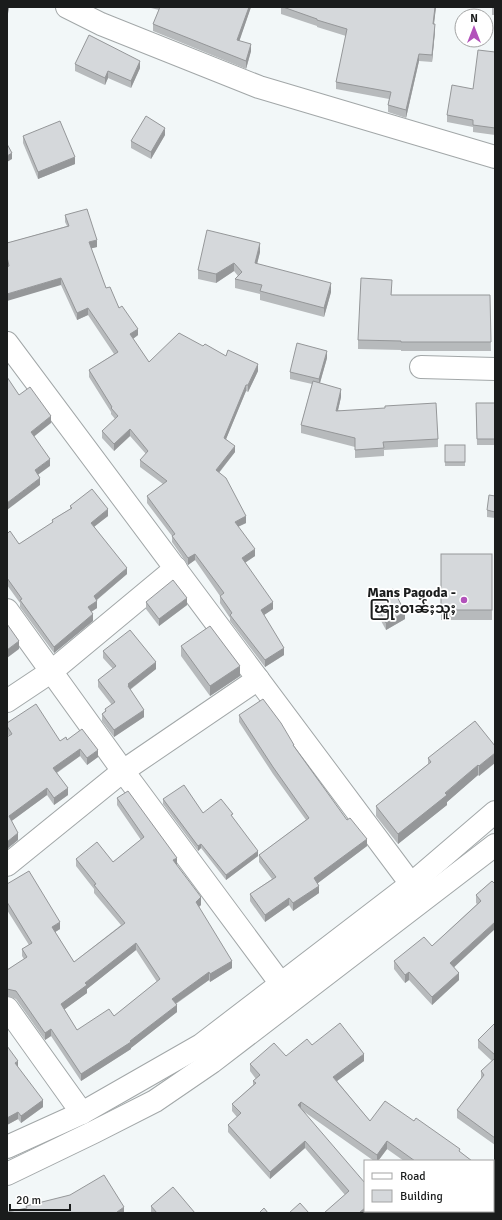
<svg xmlns="http://www.w3.org/2000/svg" width="502" height="1220" viewBox="0 0 502 1220" font-family="Signika,'Noto Sans Myanmar',sans-serif">
<rect width="100%" height="100%" fill="#f2f7f8"/>
<g fill="none" stroke-linecap="round" stroke-linejoin="round">
<defs>
<g id="minor">
<polyline points="67,7 101,24 259,87 495,157"/>
<polyline points="7,343 411,884 425,897"/>
<polyline points="421,367 495,369"/>
<polyline points="7,610 123,771 281,984"/>
<polyline points="7,701 52,671 176,568"/>
<polyline points="7,865 123,771 258,679"/>
<polyline points="7,1008 82,1113"/>
</g>
<g id="major">
<polyline points="7,1147 82,1113 201,1045 411,884 495,812"/>
<polyline points="7,1174 94,1132 155,1101 212,1062 495,845"/>
</g>
</defs>
<use href="#minor" stroke="#a2a7a8" stroke-width="24"/>
<use href="#major" stroke="#a2a7a8" stroke-width="24"/>
<use href="#minor" stroke="#fff" stroke-width="22"/>
<use href="#major" stroke="#fff" stroke-width="22"/>
</g>
<g fill="#b7babc" fill-rule="evenodd">
<polygon points="147,7 251,7 239,41 251,51 246,69 153,31 153,24 159,10"/>
<polygon points="281,7 436,7 434,24 435,31 432,62 419,61 406,118 388,112 388,105 389,99 336,89 336,82 346,36 317,27 317,26 281,14"/>
<rect x="492" y="7" width="3" height="8"/>
<polygon points="495,52 495,135 473,132 473,127 447,122 447,115 473,89"/>
<polygon points="75,64 140,68 131,88 108,78 105,85 75,71"/>
<polygon points="165,135 151,159 131,148 131,141"/>
<polygon points="23,136 75,164 38,179 23,143"/>
<polygon points="65,215 97,247 91,248 106,288 138,335 133,339 149,362 203,346 258,371 248,392 246,391 226,439 235,452 219,473 246,523 238,527 255,556 245,562 273,609 264,615 284,655 265,667 230,621 230,618 220,603 220,596 195,560 188,565 172,542 172,536 147,503 147,496 163,484 140,467 140,460 146,454 130,436 114,451 102,438 102,431 115,419 111,414 111,412 89,377 89,370 114,354 88,315 77,320 61,285 8,267 7,264 7,243 67,226 65,222"/>
<polygon points="260,252 257,264 331,292 324,317 260,300 260,294 235,288 235,279 238,276 234,271 216,283 198,279 198,270"/>
<polygon points="392,289 391,295 490,295 491,351 401,351 401,350 358,349 358,340"/>
<polygon points="327,358 320,383 341,397 338,410 438,439 438,447 384,450 384,456 355,458 355,447 301,433 301,425 312,384 290,379 290,372"/>
<polygon points="476,403 495,403 495,445 477,445"/>
<rect x="445" y="445" width="20" height="21"/>
<polygon points="495,496 495,518 487,517 487,510"/>
<polygon points="70,506 108,516 94,527 127,574 97,600 97,608 91,612 93,621 54,653 20,607 20,603 7,585 7,534 19,544 52,523 52,520 70,509"/>
<rect x="441" y="554" width="51" height="66"/>
<polygon points="373,599 405,619 386,630 373,606"/>
<polygon points="146,602 187,605 159,626 146,609"/>
<polygon points="181,646 240,676 210,696 181,656"/>
<polygon points="103,651 156,669 130,690 144,717 114,737 102,721 102,714 105,711 105,709 112,705 98,687 98,680 113,669 103,658"/>
<polygon points="239,715 294,747 347,820 367,846 318,883 319,893 293,911 289,905 265,922 250,901 250,894 272,879 259,862 259,855 306,820 273,774 239,722"/>
<polygon points="7,723 60,741 67,740 98,757 87,765 80,756 57,773 68,795 54,805 47,795 11,821 18,840 7,849 9,736 7,733"/>
<polygon points="495,746 479,776 478,775 447,802 447,805 398,844 376,816 376,806 428,764 428,758"/>
<path d="M117,798L177,865L201,905L199,907L232,968L210,982L209,980L176,1004L177,1012L131,1048V1049L81,1081L51,1036L45,1040L16,999L7,996V970L24,959L22,956V949L29,945L7,910V884L60,929L55,932L74,962L121,925L94,893V889L76,866V859L113,862L141,840L117,805ZM136,950L157,982L114,1016L77,1030L64,1009L87,993V989Z"/>
<polygon points="163,799 203,813 233,818 258,856 226,880 201,848 198,851 163,804"/>
<polygon points="492,881 454,967 459,980 432,1005 409,980 405,983 394,969 394,961 432,946 477,904 476,903 476,895"/>
<polygon points="495,1023 495,1145 457,1118 457,1110 481,1079 481,1071 492,1061 478,1048 478,1040"/>
<polygon points="312,1045 364,1061 337,1081 370,1121 414,1121 460,1152 472,1161 404,1161 387,1149 378,1161 374,1161 303,1111 365,1211 370,1211 368,1213 324,1213 345,1195 305,1148 270,1179 228,1132 228,1125 237,1117 232,1111 232,1104 253,1085 253,1081 256,1079 250,1071 250,1064 286,1056"/>
<polygon points="7,1046 18,1067 43,1107 21,1123 18,1119 7,1125"/>
<polygon points="151,1206 195,1213 151,1213"/>
<polygon points="494,1210 492,1213 470,1213 468,1211 493,1211"/>
</g>
<g fill="#959799">
<polygon points="8,7 9,7 9,9 7,18"/>
<polygon points="249,7 251,7 237,48 237,40"/>
<polygon points="435,7 436,7 433,31 433,24"/>
<polygon points="435,24 435,31 432,62 432,55"/>
<polygon points="251,44 251,51 246,69 246,61"/>
<polygon points="419,54 419,61 406,118 406,110"/>
<polygon points="140,61 140,68 131,88 131,81"/>
<polygon points="108,71 108,78 105,85 105,78"/>
<polygon points="165,128 165,135 151,159 151,152"/>
<polygon points="12,153 12,159 7,162 7,156"/>
<polygon points="75,157 75,164 38,179 38,172"/>
<polygon points="97,240 97,247 89,249 89,242"/>
<polygon points="260,243 260,252 255,272 255,263"/>
<polygon points="234,263 234,271 216,283 216,274"/>
<polygon points="61,278 61,285 7,301 7,294"/>
<polygon points="331,283 331,292 324,317 324,308"/>
<polygon points="88,308 88,315 77,320 77,313"/>
<polygon points="138,329 138,335 130,341 130,334"/>
<polygon points="327,351 327,358 319,386 319,379"/>
<polygon points="258,364 258,371 248,392 248,385"/>
<polygon points="246,385 246,391 224,444 224,438"/>
<polygon points="341,389 341,397 336,419 336,411"/>
<polygon points="51,416 51,423 31,439 31,432"/>
<polygon points="130,429 130,436 114,451 114,444"/>
<polygon points="235,446 235,452 216,476 216,470"/>
<polygon points="50,459 50,466 35,477 35,470"/>
<polygon points="40,478 40,485 7,510 7,503"/>
<polygon points="108,509 108,516 91,529 91,523"/>
<polygon points="246,516 246,523 235,528 235,522"/>
<polygon points="255,549 255,556 242,565 242,558"/>
<polygon points="195,554 195,560 188,565 188,558"/>
<polygon points="127,568 127,574 94,602 94,596"/>
<polygon points="187,598 187,605 159,626 159,619"/>
<polygon points="97,601 97,608 88,614 88,607"/>
<polygon points="273,602 273,609 261,617 261,610"/>
<polygon points="405,612 405,619 386,630 386,623"/>
<polygon points="93,614 93,621 54,653 54,647"/>
<polygon points="19,641 19,649 7,658 7,650"/>
<polygon points="284,648 284,655 265,667 265,660"/>
<polygon points="156,662 156,669 129,690 128,693 128,684"/>
<polygon points="240,666 240,676 210,696 210,686"/>
<polygon points="144,710 144,717 114,737 114,730"/>
<polygon points="80,749 80,756 53,775 53,768"/>
<polygon points="98,750 98,757 87,765 87,758"/>
<polygon points="495,753 495,763 479,776 479,766"/>
<polygon points="478,765 478,775 447,802 447,805 398,844 398,834"/>
<polygon points="47,788 47,795 9,823 9,816"/>
<polygon points="68,788 68,795 54,805 54,798"/>
<polygon points="18,833 18,840 7,849 7,842"/>
<polygon points="367,839 367,846 314,886 314,878"/>
<polygon points="201,844 201,848 198,851 198,846"/>
<polygon points="258,851 258,856 226,880 226,875"/>
<polygon points="177,858 177,865 173,868 173,860"/>
<polygon points="319,886 319,893 293,911 293,903"/>
<polygon points="201,897 201,905 196,909 196,902"/>
<polygon points="289,898 289,905 265,922 265,915"/>
<polygon points="60,922 60,929 52,934 52,927"/>
<polygon points="495,922 495,929 450,971 450,963"/>
<polygon points="136,943 136,950 87,989 87,993 61,1012 61,1004 85,983"/>
<polygon points="232,961 232,968 210,982 210,974"/>
<polygon points="209,972 209,980 172,1006 172,999"/>
<polygon points="409,972 409,980 405,983 405,975"/>
<polygon points="459,973 459,980 432,1005 432,997"/>
<polygon points="177,1005 177,1012 131,1048 131,1049 81,1081 81,1074 130,1041"/>
<polygon points="51,1029 51,1036 45,1040 45,1033"/>
<polygon points="364,1054 364,1061 333,1084 333,1077"/>
<polygon points="18,1061 18,1068 15,1063"/>
<polygon points="43,1100 43,1107 21,1123 21,1116"/>
<polygon points="301,1102 301,1110 298,1105"/>
<polygon points="18,1112 18,1119 7,1125 7,1118"/>
<polygon points="305,1141 305,1148 270,1179 270,1172"/>
<polygon points="387,1141 387,1149 378,1161 377,1161 377,1155"/>
<polygon points="494,1202 494,1210 492,1213 486,1213 487,1211 493,1211 493,1204"/>
<polygon points="124,1207 124,1213 117,1213 117,1212"/>
<polygon points="365,1208 365,1211 370,1211 368,1213 360,1213 360,1212"/>
</g>
<g fill="#d5d8db" stroke="#959799" fill-rule="evenodd">
<polygon points="160,7 249,7 237,40 251,44 246,61 153,24"/>
<polygon points="283,7 435,7 433,24 435,24 432,55 419,54 406,110 388,105 391,92 336,82 347,29 317,20 317,19"/>
<polygon points="89,35 140,61 131,81 108,71 105,78 75,64"/>
<polygon points="478,50 495,52 495,128 473,125 473,120 447,115 452,85 473,89"/>
<polygon points="146,116 165,128 151,152 131,141"/>
<polygon points="60,121 75,157 38,172 23,136"/>
<polygon points="7,144 12,153 7,156"/>
<polygon points="87,209 97,240 89,242 106,288 110,287 119,308 122,306 138,329 130,334 149,362 179,333 203,346 205,344 226,356 228,350 258,364 248,385 246,385 224,438 235,446 216,470 226,478 246,516 235,522 255,549 242,558 273,602 261,610 284,648 265,660 230,615 232,613 220,596 224,593 195,554 188,558 172,536 175,534 147,496 167,481 140,460 148,451 130,429 114,444 102,431 118,416 111,408 112,407 89,370 118,352 88,308 77,313 61,278 7,294 7,267 9,266 7,257 7,243 69,226 65,215"/>
<polygon points="207,230 260,243 255,263 331,283 324,308 260,291 262,285 235,279 242,272 234,263 216,274 198,270"/>
<polygon points="361,278 392,280 391,295 490,295 491,342 401,342 401,341 358,340"/>
<polygon points="297,343 327,351 319,379 290,372"/>
<polygon points="7,377 19,395 30,387 51,416 31,432 50,459 35,470 40,478 7,503"/>
<polygon points="313,381 341,389 336,411 385,408 385,406 436,403 438,439 383,442 384,448 355,450 355,438 301,425"/>
<polygon points="476,403 495,403 495,439 477,439"/>
<rect x="445" y="445" width="20" height="17"/>
<polygon points="92,489 108,509 91,523 127,568 94,596 97,601 88,607 93,614 54,647 20,600 22,599 7,578 7,534 10,531 19,544 53,522 52,520 72,508 70,506"/>
<polygon points="489,495 495,496 495,512 487,510"/>
<rect x="441" y="554" width="51" height="56"/>
<polygon points="173,580 187,598 159,619 146,602"/>
<polygon points="393,589 405,612 386,623 373,599"/>
<polygon points="7,624 19,641 7,650"/>
<polygon points="210,626 240,666 210,686 181,646"/>
<polygon points="130,630 156,662 128,684 129,685 128,686 144,710 114,730 102,714 106,711 105,709 115,702 98,680 116,666 103,651"/>
<polygon points="263,699 281,723 294,745 293,745 347,820 350,818 367,839 314,878 319,886 293,903 289,898 265,915 250,894 276,877 259,855 309,818 273,767 239,715"/>
<polygon points="36,704 60,741 66,737 67,740 82,729 98,750 87,758 80,749 53,768 68,788 54,798 47,788 9,816 18,833 7,842 7,737 12,734 7,726 7,723"/>
<polygon points="475,721 495,746 495,753 479,766 478,765 445,793 447,795 398,834 376,806 431,762 428,758"/>
<polygon points="184,785 203,813 221,799 233,814 231,815 258,851 226,875 201,844 198,846 163,799"/>
<path d="M128,791L177,858L173,860L201,897L196,902L232,961L210,974L209,972L172,999L177,1005L130,1041L131,1042L81,1074L51,1029L45,1033L16,991L7,989V970L27,957L22,949L32,943L7,902V884L29,871L60,922L52,927L74,962L125,923L94,885L96,884L76,859L97,842L113,862L144,837L117,798ZM136,943L160,979L114,1016L109,1009L77,1030L61,1004L87,985L85,983Z"/>
<polygon points="492,881 495,884 495,922 450,963 459,973 432,997 409,972 405,975 394,961 424,937 432,946 481,901 476,895"/>
<polygon points="340,1023 364,1054 333,1077 370,1121 385,1101 414,1121 416,1118 460,1149 459,1151 472,1161 415,1161 387,1141 377,1155 301,1102 298,1105 365,1183 365,1208 360,1212 362,1213 324,1213 349,1191 305,1141 270,1172 228,1125 241,1113 232,1104 256,1083 253,1081 260,1075 250,1064 274,1043 286,1056 307,1039 312,1045"/>
<polygon points="495,1023 495,1055 478,1040"/>
<polygon points="7,1046 18,1061 15,1063 43,1100 21,1116 18,1112 7,1118"/>
<polygon points="495,1058 495,1138 457,1110 484,1075 481,1071"/>
<polygon points="104,1175 124,1207 117,1212 118,1213 7,1213 7,1212 27,1208 26,1206 70,1195"/>
<polygon points="173,1187 195,1213 157,1213 151,1206"/>
<polygon points="300,1203 309,1213 289,1213"/>
<polygon points="264,1208 268,1213 259,1213"/>
<polygon points="477,1211 487,1211 486,1213 480,1213"/>
</g>
<circle fill="#b251ba" stroke="#fff" stroke-width="1.5" cx="464" cy="600" r="4"/>
<g text-anchor="middle" stroke-width="3.5" stroke-linejoin="round" paint-order="stroke">
<g font-size="14" font-weight="bold" fill="#1a1c1c" stroke="#fff" text-anchor="end">
<text x="456" y="597">Mans Pagoda -<tspan x="456" dy="16">ၽြႃးဝၢၼ်ႈသူႈ</tspan></text>
</g>
</g>
<rect width="502" height="1220" fill="none" stroke="#1a1c1c" stroke-width="16"/>
<rect x="364" y="1160" width="130" height="52" fill="#ffffff" stroke="#a3a4a4"/>
<rect x="372" y="1173" width="20" height="6" fill="#ffffff" stroke="#a3a4a4"/>
<text x="400" y="1180" font-size="12" fill="#1a1c1c">Road</text>
<rect x="372" y="1190" width="20" height="12" fill="#d5d8db" stroke="#a3a4a4"/>
<text x="400" y="1200" font-size="12" fill="#1a1c1c">Building</text>
<g transform="translate(474 28)"><circle r="19" fill="#ffffff" stroke="#a3a4a4"/>
<path d="M0-3L7 15L0 10L-7 15Z" fill="#b251ba"/>
<text y="-6" font-size="11" font-weight="bold" text-anchor="middle" fill="#1a1c1c">N</text>
</g>
<path d="M10 1204v6h60v-6" fill="none" stroke="#1a1c1c" stroke-width="2"/>
<text x="16" y="1204" font-size="12" fill="#1a1c1c" stroke="#ffffff" stroke-width="3" paint-order="stroke">20 m</text>
</svg>
